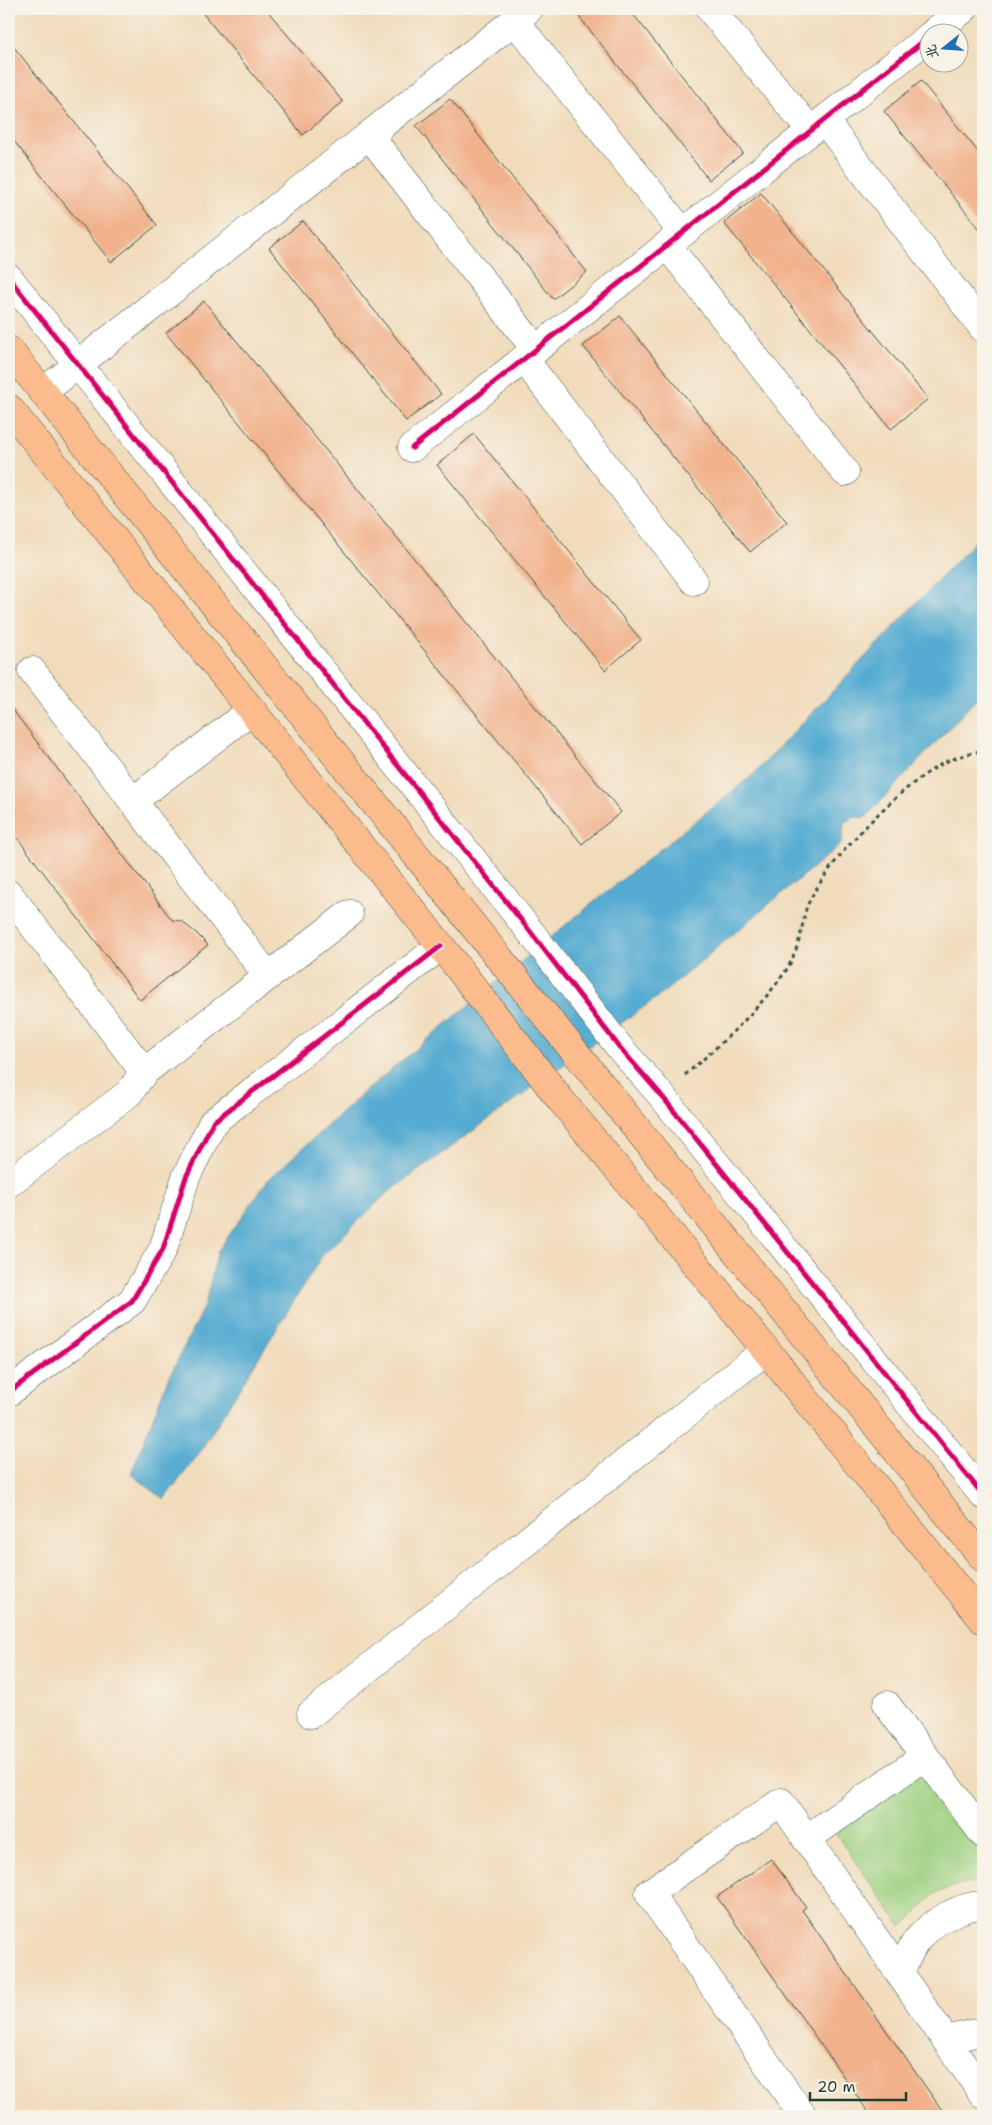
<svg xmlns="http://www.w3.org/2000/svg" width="992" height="2125" viewBox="0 0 992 2125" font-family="'Shantell Sans','LXGW WenKai TC',sans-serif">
<rect width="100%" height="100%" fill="#f7f3e8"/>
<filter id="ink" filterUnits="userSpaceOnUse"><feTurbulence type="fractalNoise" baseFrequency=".02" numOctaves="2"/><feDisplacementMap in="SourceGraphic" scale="10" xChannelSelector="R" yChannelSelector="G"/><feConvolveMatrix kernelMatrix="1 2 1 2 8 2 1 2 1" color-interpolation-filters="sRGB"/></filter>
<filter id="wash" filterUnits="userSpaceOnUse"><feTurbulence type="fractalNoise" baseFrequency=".0096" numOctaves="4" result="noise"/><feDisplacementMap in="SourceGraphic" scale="20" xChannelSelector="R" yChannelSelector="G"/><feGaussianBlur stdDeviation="1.12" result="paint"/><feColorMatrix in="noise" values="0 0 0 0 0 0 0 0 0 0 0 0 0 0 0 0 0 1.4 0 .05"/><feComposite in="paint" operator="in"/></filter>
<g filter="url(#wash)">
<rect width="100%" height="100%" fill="#f1dbbb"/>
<polygon fill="#9dd081" stroke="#5e865a" points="922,1769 983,1851 983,1883 961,1884 936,1893 902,1927 836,1834"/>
<polygon fill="#55abd1" stroke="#3a7482" points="983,533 983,692 866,817 856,817 844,822 842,843 663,993 386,1194 322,1256 198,1455 164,1499 131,1474 166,1384 205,1304 218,1251 268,1180 370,1087 574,918 753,775"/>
<g id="blocks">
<g fill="#f1b18b">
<polygon points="199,9 266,9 343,102 303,135"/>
<polygon points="573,9 629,9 743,153 709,180"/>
<polygon points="9,41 157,225 111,262 9,135"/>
<polygon points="921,81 983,158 983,233 884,111"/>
<polygon points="450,99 587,272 553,299 416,126"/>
<polygon points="761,193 928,399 891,429 724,223"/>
<polygon points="303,221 441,394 406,421 269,248"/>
<polygon points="204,301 621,812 582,844 166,333"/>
<polygon points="620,316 787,522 750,552 583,346"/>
<polygon points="474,434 641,640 605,670 437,465"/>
<polygon points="9,705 172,920 181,921 195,932 208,945 140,1000 9,827"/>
<polygon points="771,1859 806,1907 802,1910 946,2116 871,2116 717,1897"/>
</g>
</g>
</g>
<g filter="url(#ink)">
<use href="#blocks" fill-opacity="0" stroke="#3e5548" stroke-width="1"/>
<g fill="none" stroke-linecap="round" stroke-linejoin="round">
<defs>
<g id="minor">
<polyline points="710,9 811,131"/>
<polyline points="514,20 683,233"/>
<polyline points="934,32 964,9"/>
<polyline points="824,120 983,328"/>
<polyline points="369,135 536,350"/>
<polyline points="667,245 845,472"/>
<polyline points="9,278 529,930 620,1048 661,1095 983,1495"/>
<polyline points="524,359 694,581"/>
<polyline points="43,392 529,9"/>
<polyline points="412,448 930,36"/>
<polyline points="32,671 268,976"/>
<polyline points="133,801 252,710"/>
<polyline points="9,894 144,1072"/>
<polyline points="9,1183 129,1093 144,1072 349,914"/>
<polyline points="9,1392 132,1301 163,1249 186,1177 213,1122 441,946"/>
<polyline points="887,1705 983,1834"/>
<polyline points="311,1714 766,1350"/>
<polyline points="806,1839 925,1756"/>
<path d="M900,1974C905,1963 910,1948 918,1939C934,1921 959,1906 983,1905"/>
<polyline points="946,2040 983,2031"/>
<polyline points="803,2116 649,1893 781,1802 983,2094"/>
</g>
<g id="major">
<polyline points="9,350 983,1558"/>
<polyline points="9,408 441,946 560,1099 766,1350 983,1620"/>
</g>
</defs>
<use href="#minor" stroke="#3e5548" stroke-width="29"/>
<use href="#major" stroke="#3e5548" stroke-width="29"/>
<path stroke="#3e5548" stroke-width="3" stroke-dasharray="4 4" stroke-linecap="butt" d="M685,1075C721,1044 758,1011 785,972C792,962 798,945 801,933C803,924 804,913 808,904C830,858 896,790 940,765C953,757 970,754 983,750"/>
<use href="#minor" stroke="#fff" stroke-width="28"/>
<use href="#major" stroke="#fbbb8d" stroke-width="28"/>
<defs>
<g id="cycleway">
<polyline points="9,278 529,930 620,1048 661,1095 983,1495"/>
<polyline points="412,448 930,36"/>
<polyline points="9,1392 132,1301 163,1249 186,1177 213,1122 441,946"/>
</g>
</defs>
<use href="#cycleway" stroke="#f7f3e8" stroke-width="8"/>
<use href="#cycleway" stroke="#d6006c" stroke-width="5"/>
</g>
</g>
<rect width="992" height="2125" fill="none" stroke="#f7f3e8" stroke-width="30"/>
<g transform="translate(944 48) rotate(253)"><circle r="24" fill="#f7f3e8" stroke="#a1aaa0"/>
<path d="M0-4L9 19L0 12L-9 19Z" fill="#1f6fb2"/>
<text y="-8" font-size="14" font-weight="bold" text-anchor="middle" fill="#1f3d34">北</text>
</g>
<path d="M810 2092v8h96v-8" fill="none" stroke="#1f3d34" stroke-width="2.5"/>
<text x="817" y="2092" font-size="15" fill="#1f3d34" stroke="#f7f3e8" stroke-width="4" paint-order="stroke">20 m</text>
</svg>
